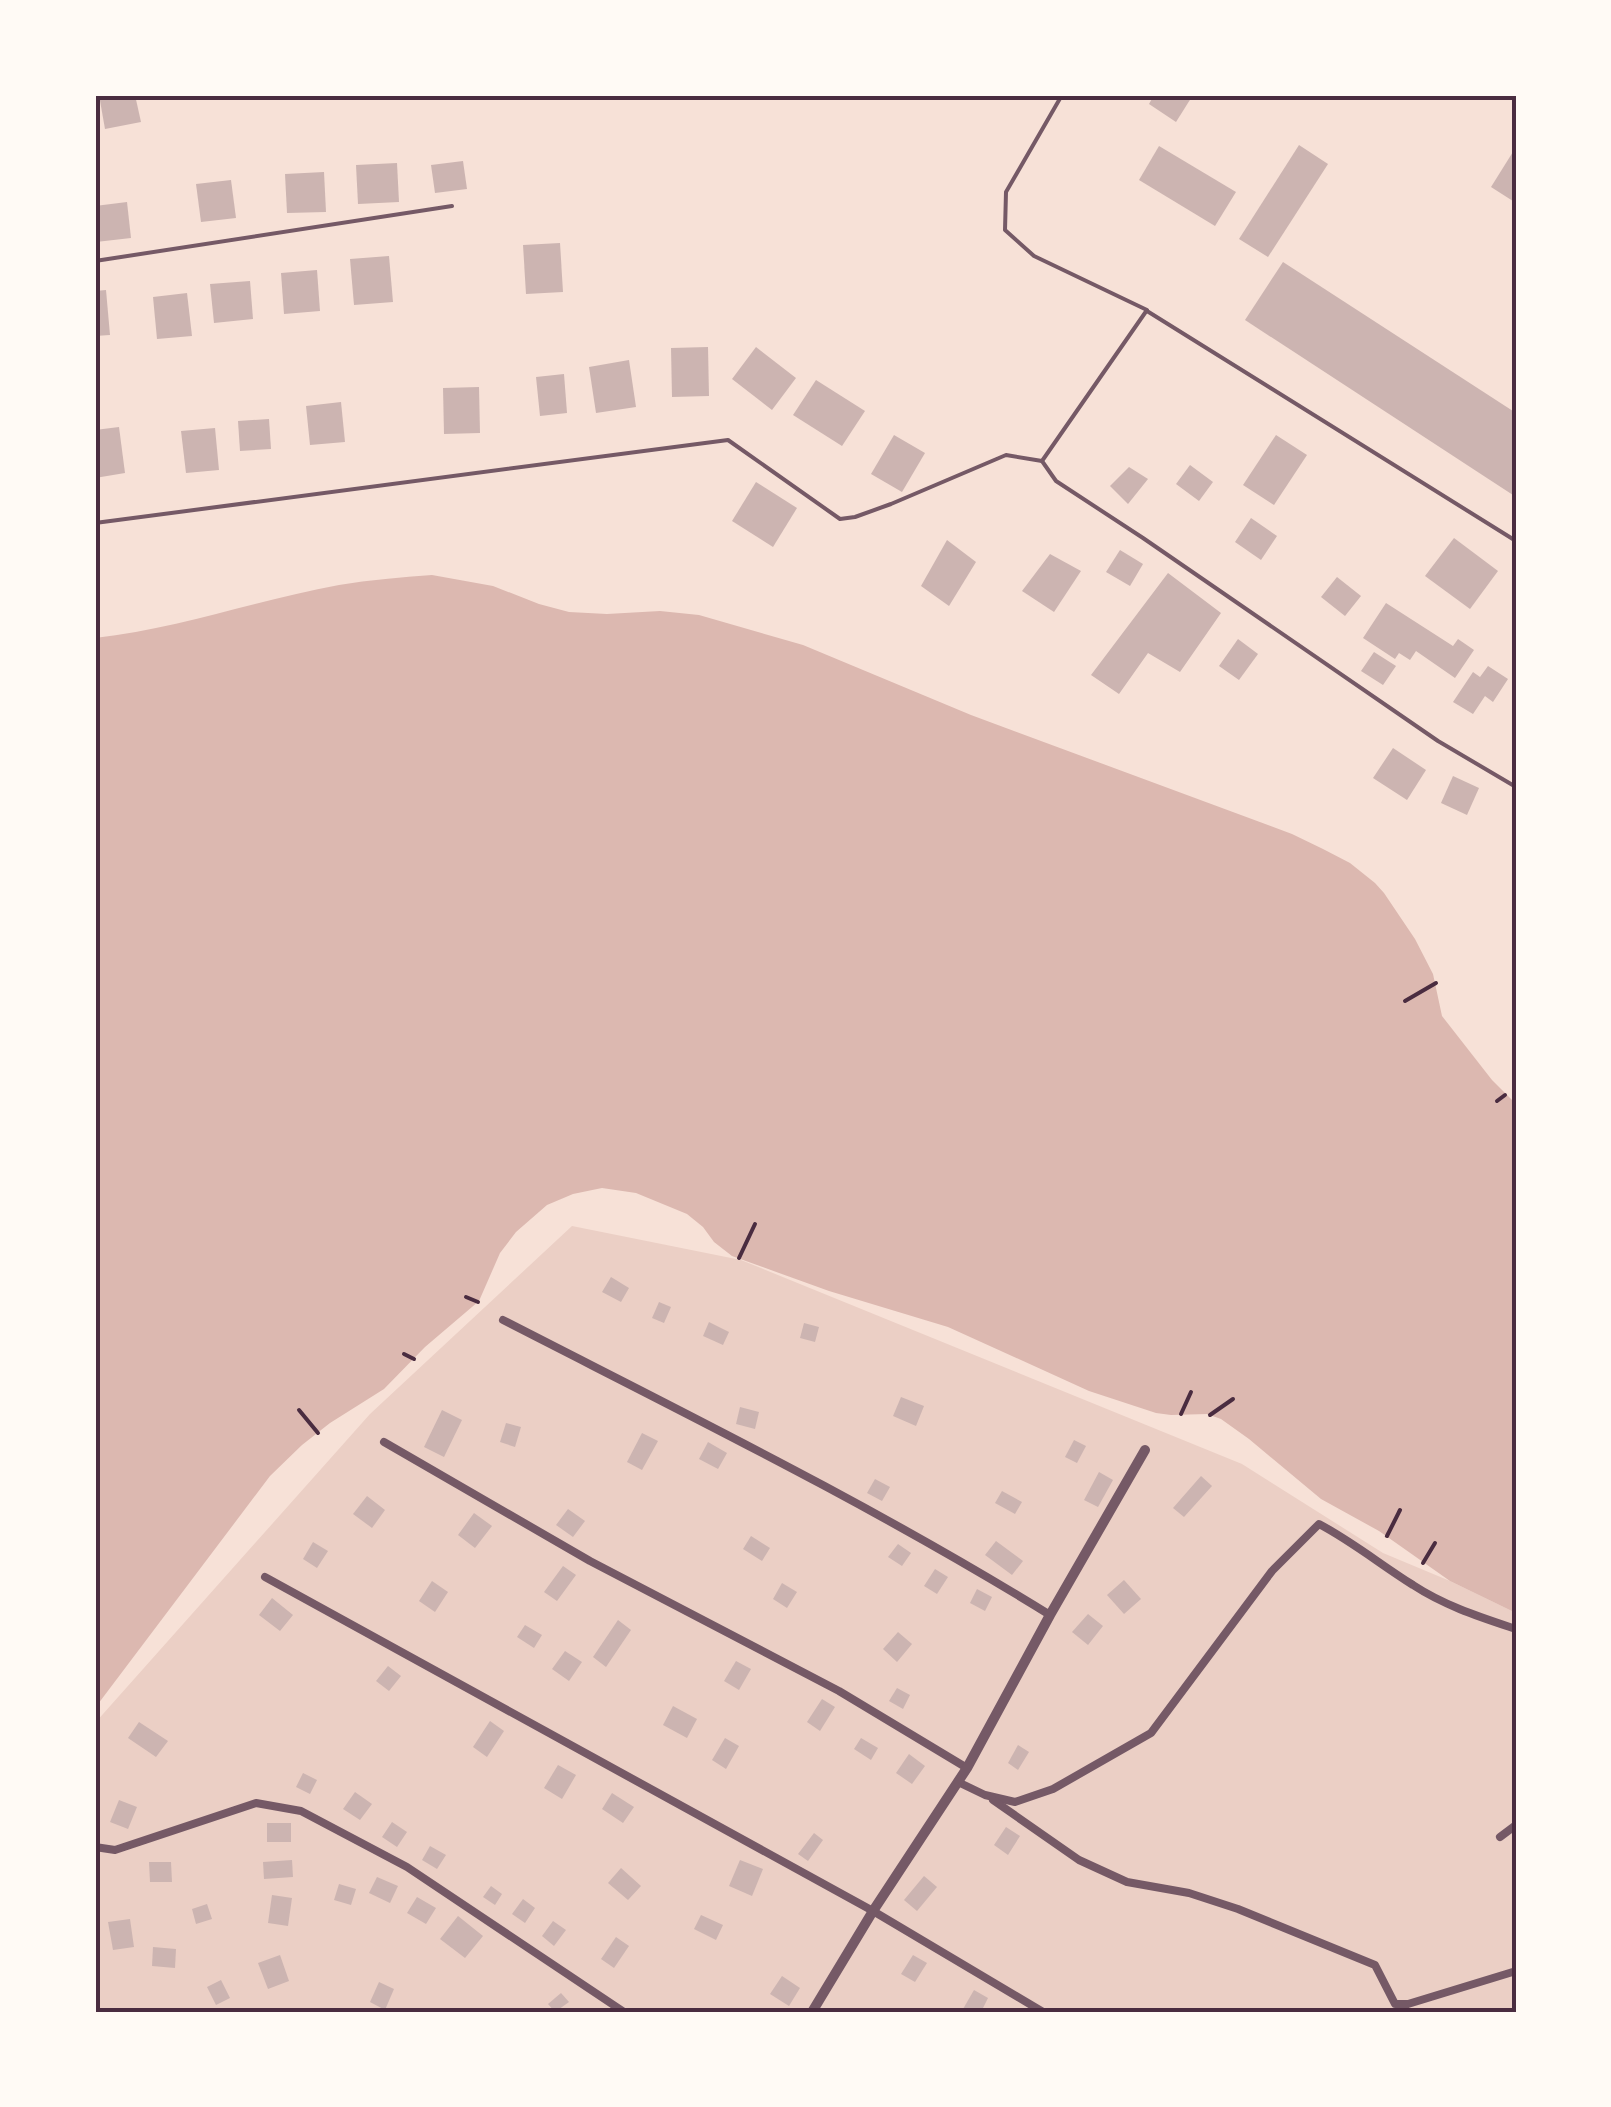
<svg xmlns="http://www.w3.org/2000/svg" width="1611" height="2107" viewBox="0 0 1611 2107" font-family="'IBM Plex Sans',sans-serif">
<rect width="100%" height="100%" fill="#f7e1d7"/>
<polygon fill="#ebcfc5" points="572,1226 741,1260 1242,1464 1383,1553 1450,1581 1516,1613 1516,2012 95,2012 95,1723 370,1414"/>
<path fill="#dcb8b0" d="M432,575L493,586L539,604L569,612L607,614L660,611L699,615L803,645L971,715L1292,834L1323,849L1350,863L1375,883L1384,893L1415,939L1433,974L1442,1016L1492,1080L1516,1104V1613L1450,1581L1379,1531L1321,1499L1249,1439L1221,1419L1207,1414L1171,1415L1156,1413L1089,1391L948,1327L829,1291L732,1256L714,1242L703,1227L687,1214L636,1193L602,1188L573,1194L547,1205L516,1232L500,1253L479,1301L425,1347L384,1389L330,1423L302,1445L270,1476L95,1708V638C178,629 257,600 339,585C370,580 401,577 432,575Z"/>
<g fill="#ccb4b1">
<polygon points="99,95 135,95 141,122 105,129"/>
<polygon points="1154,95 1193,95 1176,122 1149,104"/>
<polygon points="1299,145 1328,164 1268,257 1239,239"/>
<polygon points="1159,146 1236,192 1215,226 1139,180"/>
<polygon points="1516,147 1516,203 1491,187"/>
<polygon points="463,161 467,189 435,193 431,165"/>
<polygon points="397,163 399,202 358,204 356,165"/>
<polygon points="324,172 326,212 287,213 285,174"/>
<polygon points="231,180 236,218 201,222 196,184"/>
<polygon points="127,202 131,238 96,242 95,206"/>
<polygon points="560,243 563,292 526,294 523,245"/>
<polygon points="389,256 393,302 354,305 350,259"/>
<polygon points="1283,262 1516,413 1516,497 1245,320"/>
<polygon points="317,270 320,311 284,314 281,273"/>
<polygon points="250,281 253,319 214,323 210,284"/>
<polygon points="106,290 110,335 95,336 95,291"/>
<polygon points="187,293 192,336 157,339 153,297"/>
<polygon points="708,347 709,396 672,397 671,348"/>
<polygon points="756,347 796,378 772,410 732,379"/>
<polygon points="629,360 636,407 596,413 589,367"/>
<polygon points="564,374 567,413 540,416 536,377"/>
<polygon points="816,380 865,411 842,446 793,415"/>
<polygon points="479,387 480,433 444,434 443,388"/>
<polygon points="341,402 345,442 310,445 306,406"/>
<polygon points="269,419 271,449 240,451 238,421"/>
<polygon points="119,427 125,473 95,478 95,430"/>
<polygon points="215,428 219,470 186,473 181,431"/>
<polygon points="894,435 925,453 902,492 871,474"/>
<polygon points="1276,435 1307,455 1274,505 1243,485"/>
<polygon points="1190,465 1213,482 1199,501 1176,484"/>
<polygon points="1129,467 1148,479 1128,504 1110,486"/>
<polygon points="756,482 797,508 773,547 732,521"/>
<polygon points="1251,518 1277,536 1261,560 1235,542"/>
<polygon points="1454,538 1498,571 1470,609 1425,576"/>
<polygon points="947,540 976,562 949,606 921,586"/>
<polygon points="1120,550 1143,564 1130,586 1106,572"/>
<polygon points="1050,554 1081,571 1054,612 1022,591"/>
<polygon points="1168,573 1221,613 1180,672 1148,653 1119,694 1091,675"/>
<polygon points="1337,577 1361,596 1345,616 1321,597"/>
<polygon points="1386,603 1453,646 1458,639 1474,650 1455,678 1416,651 1410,660 1399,653 1395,659 1363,638"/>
<polygon points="1238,639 1258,654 1239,680 1219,666"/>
<polygon points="1374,652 1396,666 1383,685 1361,671"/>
<polygon points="1488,666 1508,679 1493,702 1485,696 1473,714 1453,702 1473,672 1480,677"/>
<polygon points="1393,748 1426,770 1407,800 1373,778"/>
<polygon points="1453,776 1479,788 1467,815 1441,803"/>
<polygon points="611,1277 629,1288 621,1302 602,1292"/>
<polygon points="659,1302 671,1307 664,1323 652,1318"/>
<polygon points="709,1322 729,1332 723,1345 703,1336"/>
<polygon points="804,1323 819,1327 815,1342 800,1338"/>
<polygon points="901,1397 924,1406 916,1426 893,1416"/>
<polygon points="740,1407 759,1412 755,1429 736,1424"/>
<polygon points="442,1410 462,1420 444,1457 424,1447"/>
<polygon points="506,1423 521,1427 515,1447 500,1442"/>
<polygon points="642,1433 658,1441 642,1470 627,1462"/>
<polygon points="1074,1440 1086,1446 1077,1463 1065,1457"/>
<polygon points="708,1442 727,1453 718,1469 699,1459"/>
<polygon points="1099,1472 1113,1480 1098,1507 1084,1500"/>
<polygon points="1201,1476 1212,1486 1184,1517 1173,1508"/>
<polygon points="875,1479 890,1487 882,1501 867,1493"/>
<polygon points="1002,1491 1022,1502 1015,1514 995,1503"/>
<polygon points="367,1496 385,1510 372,1528 353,1514"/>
<polygon points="568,1509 585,1521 573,1537 556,1525"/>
<polygon points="474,1513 492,1526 475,1548 458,1535"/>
<polygon points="751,1536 770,1548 762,1561 743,1549"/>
<polygon points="996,1541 1023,1561 1012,1575 985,1555"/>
<polygon points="313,1542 328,1551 317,1568 303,1559"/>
<polygon points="898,1544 911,1553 902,1566 888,1557"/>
<polygon points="563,1566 576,1575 557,1601 544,1592"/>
<polygon points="935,1569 948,1577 937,1594 924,1586"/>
<polygon points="1124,1580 1141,1599 1124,1614 1107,1595"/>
<polygon points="432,1581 448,1592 435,1612 419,1601"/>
<polygon points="782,1583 797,1592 787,1608 773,1599"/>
<polygon points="977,1589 992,1597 985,1611 970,1603"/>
<polygon points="272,1598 293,1615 280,1631 259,1615"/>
<polygon points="1088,1614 1103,1626 1088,1645 1072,1632"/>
<polygon points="618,1620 631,1630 606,1667 593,1657"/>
<polygon points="525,1625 542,1635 534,1648 517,1637"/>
<polygon points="898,1632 912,1644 897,1662 883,1649"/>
<polygon points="565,1651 582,1662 569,1681 552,1669"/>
<polygon points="736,1661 751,1669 739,1690 724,1681"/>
<polygon points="388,1666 401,1676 389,1691 376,1681"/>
<polygon points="897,1688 910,1695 903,1709 889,1701"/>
<polygon points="822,1699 835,1707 820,1731 807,1722"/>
<polygon points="673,1706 697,1719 687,1738 663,1725"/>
<polygon points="490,1721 504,1731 487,1757 473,1747"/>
<polygon points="139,1722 168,1741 156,1757 128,1738"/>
<polygon points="725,1738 739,1746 726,1769 712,1760"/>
<polygon points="861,1738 878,1748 871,1760 854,1749"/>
<polygon points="1018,1745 1029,1752 1018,1770 1008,1763"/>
<polygon points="909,1754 925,1766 912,1784 896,1773"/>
<polygon points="558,1765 576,1775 562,1799 544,1788"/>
<polygon points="303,1773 317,1780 310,1794 296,1787"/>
<polygon points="355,1792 372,1804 360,1820 343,1809"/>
<polygon points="612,1793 634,1807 623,1823 602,1809"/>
<polygon points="119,1800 137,1807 128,1829 110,1822"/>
<polygon points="392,1822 407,1832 397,1847 382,1837"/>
<rect x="267" y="1823" width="24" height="19"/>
<polygon points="1006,1827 1020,1836 1008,1855 994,1845"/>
<polygon points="814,1833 823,1840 808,1861 798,1854"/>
<polygon points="430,1846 446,1855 437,1869 422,1860"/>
<polygon points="292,1860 293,1877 264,1879 263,1862"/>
<polygon points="740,1860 763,1869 752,1896 729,1886"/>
<polygon points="149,1862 171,1862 172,1882 150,1882"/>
<polygon points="621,1868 641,1886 628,1900 608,1883"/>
<polygon points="924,1876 937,1887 917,1911 904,1900"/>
<polygon points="377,1877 398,1886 390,1903 369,1893"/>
<polygon points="339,1884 356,1889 351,1905 334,1900"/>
<polygon points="491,1886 502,1894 495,1905 483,1897"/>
<polygon points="272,1895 292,1898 288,1926 268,1923"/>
<polygon points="417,1897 436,1908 426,1924 407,1913"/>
<polygon points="523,1899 535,1908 525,1923 512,1914"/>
<polygon points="207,1904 212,1919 196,1924 192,1909"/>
<polygon points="701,1915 723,1925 716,1940 694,1929"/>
<polygon points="458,1916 483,1936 465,1958 440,1939"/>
<polygon points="130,1919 134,1947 113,1950 108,1922"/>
<polygon points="553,1921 566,1930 554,1946 542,1936"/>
<polygon points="616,1937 629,1946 614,1968 601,1959"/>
<polygon points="153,1947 176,1949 175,1968 152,1966"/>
<polygon points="280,1955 289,1981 268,1989 258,1963"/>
<polygon points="913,1955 927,1963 915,1982 901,1974"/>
<polygon points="782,1976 800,1988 789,2006 770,1994"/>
<polygon points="221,1980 230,1998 216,2005 207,1987"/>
<polygon points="379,1982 394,1989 385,2010 370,2002"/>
<polygon points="974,1990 988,1998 981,2012 968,2012 963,2009"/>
<polygon points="561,1993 569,2002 555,2012 548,2004"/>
</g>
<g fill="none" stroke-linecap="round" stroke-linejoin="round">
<g stroke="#4a2c40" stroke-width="4">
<polyline points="1405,1001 1436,983"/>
<polyline points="1497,1101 1505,1095"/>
<polyline points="739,1258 755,1224"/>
<polyline points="466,1297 478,1302"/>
<polyline points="404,1354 414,1359"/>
<polyline points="299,1410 318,1433"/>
<polyline points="1181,1414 1191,1392"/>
<polyline points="1210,1415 1233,1399"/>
<polyline points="1387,1536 1400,1510"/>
<polyline points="1423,1563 1435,1543"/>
</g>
<g stroke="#755966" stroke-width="4">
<polyline points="1062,95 1006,192 1005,230 1034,256 1147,310 1042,461 1056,481 1143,538 1438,741 1516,787"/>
<polyline points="95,261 452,206"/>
<polyline points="1147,311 1516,541"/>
<polyline points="95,523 728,440 840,519 855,517 891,504 1006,455 1042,461"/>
</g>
<g stroke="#755966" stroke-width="8">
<path d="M503,1320C688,1415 874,1506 1050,1615"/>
<polyline points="384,1442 590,1561 839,1691 967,1768"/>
<polyline points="265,1577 873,1911 1043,2012"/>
<path d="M958,1782L985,1795L1015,1802L1053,1789L1151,1733L1272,1571L1319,1524C1353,1542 1381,1565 1413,1585C1445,1606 1480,1617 1516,1629"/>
<polyline points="993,1800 1079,1860 1127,1882 1189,1893 1238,1909 1375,1965 1395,2004 1408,2004 1516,1971"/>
<polyline points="1500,1837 1516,1825"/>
<polyline points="95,1847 115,1850 256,1803 301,1811 407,1867 624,2012"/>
</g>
<polyline stroke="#755966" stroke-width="10" points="812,2012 873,1911 967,1768 1050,1615 1145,1450"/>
</g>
<rect width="1611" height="2107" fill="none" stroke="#fffaf5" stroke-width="195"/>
<rect x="98" y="98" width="1416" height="1912" fill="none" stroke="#4a2c40" stroke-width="4"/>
</svg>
